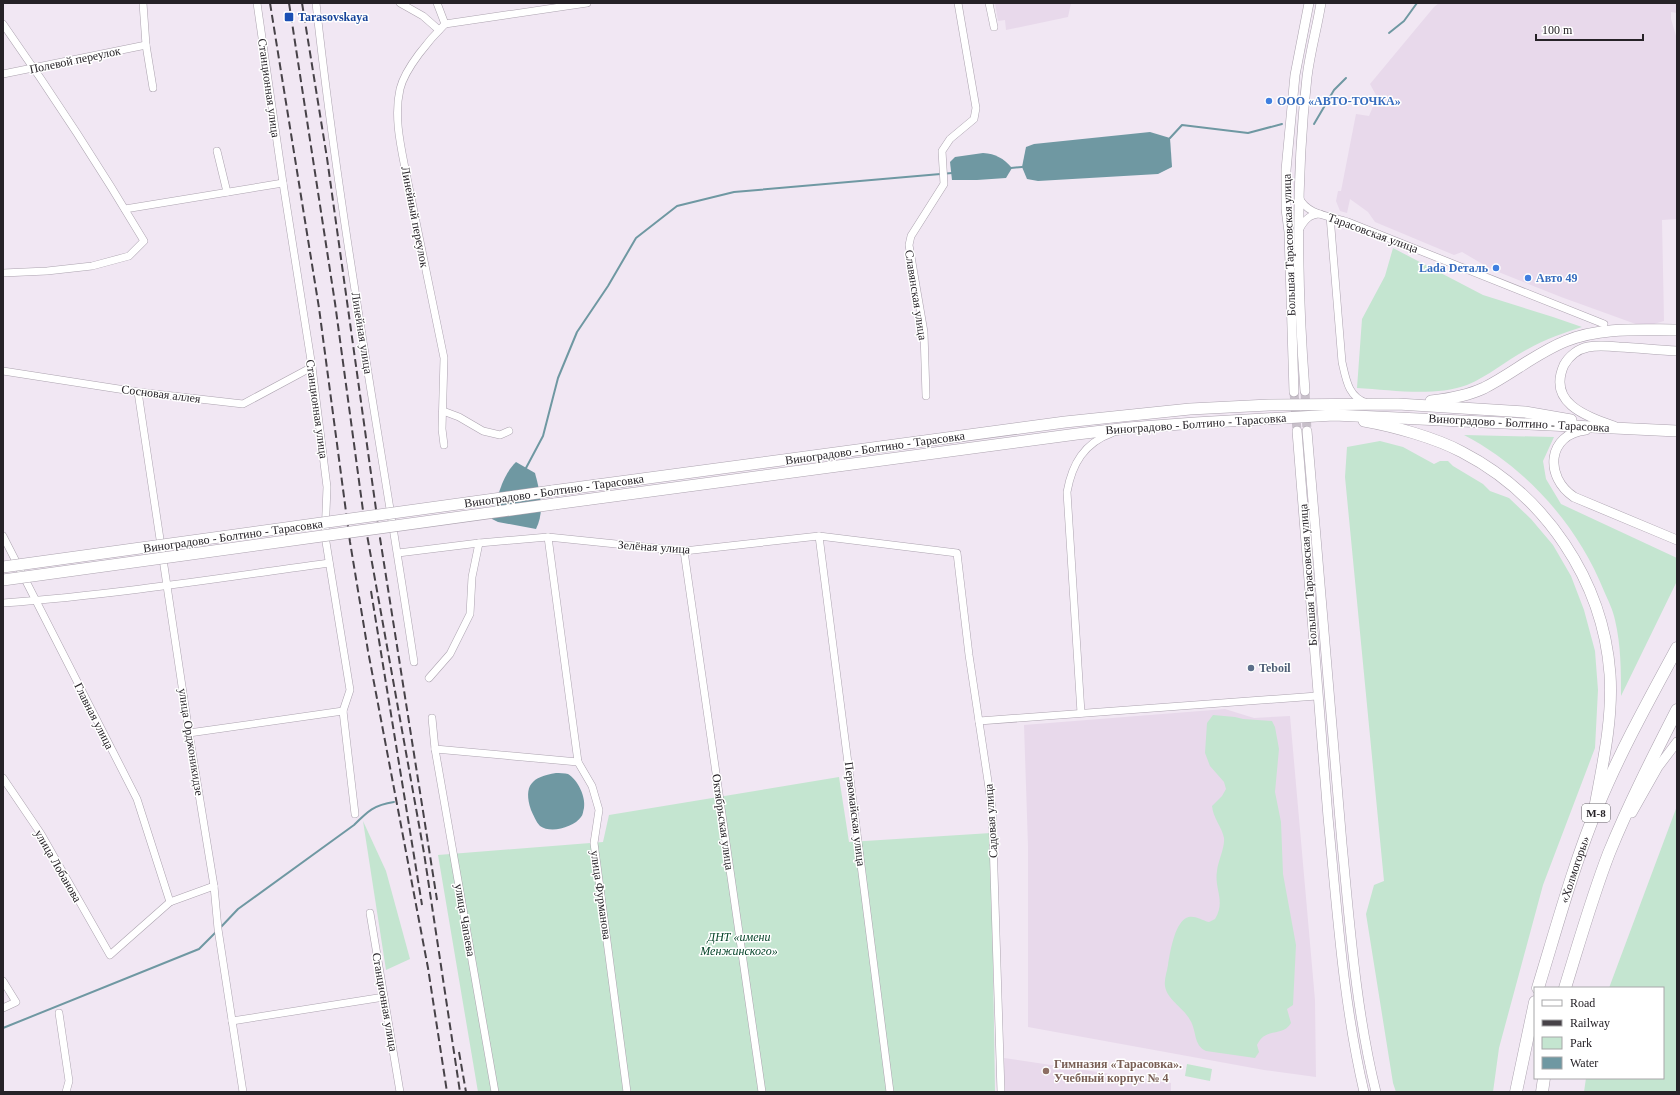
<svg xmlns="http://www.w3.org/2000/svg" width="1680" height="1095" viewBox="0 0 1680 1095" font-family="Georgia,serif">
<rect width="100%" height="100%" fill="#f1e7f3"/>
<g fill="#e8d9eb">
<polygon points="995,3 1071,3 1068,17 1006,30 1005,20 998,21"/>
<polygon points="1439,3 1677,3 1677,13 1671,12 1671,19 1677,39 1677,219 1662,220 1664,321 1644,327 1561,297 1491,269 1462,252 1454,255 1375,222 1368,212 1350,199 1347,213 1340,211 1336,201 1338,191 1341,191 1356,114 1369,116 1377,97 1370,84 1434,7"/>
<polygon points="1225,709 1254,718 1290,716 1315,1000 1316,1077 1264,1070 1028,1027 1028,846 1024,725"/>
<polygon points="1004,1058 1171,1083 1171,1092 1005,1092"/>
</g>
<g fill="#c4e5d0">
<path d="M1393,248L1483,295L1553,317L1582,327C1564,333 1545,339 1528,349C1507,360 1489,376 1467,385C1434,397 1392,390 1357,388L1362,319L1385,276Z"/>
<path d="M1464,435L1554,437L1543,461L1546,479L1561,504L1677,558V581L1621,696C1621,671 1621,645 1615,620C1613,610 1608,600 1604,591C1578,526 1527,468 1464,435Z"/>
<polygon points="1380,441 1403,447 1434,464 1440,461 1448,461 1453,466 1483,484 1490,491 1509,498 1531,519 1553,545 1571,576 1584,610 1595,651 1598,690 1595,748 1543,885 1499,1048 1493,1092 1396,1092 1393,1083 1366,914 1374,885 1384,881 1345,477 1347,447"/>
<path d="M1213,715L1235,717L1243,719L1272,721L1275,727L1279,749L1275,792L1281,822L1283,874L1296,945L1293,1005L1287,1009L1291,1023C1282,1038 1266,1026 1257,1045L1259,1052L1255,1058L1206,1051C1193,1045 1197,1031 1190,1020C1184,1008 1167,1000 1165,986C1164,979 1167,972 1168,965C1170,953 1174,925 1186,918C1193,914 1201,920 1209,922L1215,919C1226,901 1214,889 1217,871C1218,861 1225,848 1224,838C1222,827 1213,818 1212,806L1222,796L1226,789L1224,782L1210,766L1205,753L1207,723Z"/>
<polygon points="839,777 849,842 991,833 995,1092 478,1092 438,855 603,842 609,815"/>
<polygon points="1677,806 1677,1092 1584,1092 1586,1078 1663,1078 1663,988 1609,988"/>
<polygon points="363,821 386,871 410,959 386,970"/>
<polygon points="1187,1064 1212,1069 1210,1081 1185,1076"/>
</g>
<g fill="#6f98a2">
<polygon points="1150,132 1170,138 1172,167 1158,174 1038,181 1027,179 1022,167 1026,147 1034,144"/>
<path d="M983,153C996,154 1003,158 1012,168L1006,178L977,180H952L950,162L955,157Z"/>
<path d="M516,462L535,473C540,492 545,511 536,529L498,522L492,519C496,501 502,475 516,462Z"/>
<path d="M556,773C559,773 565,773 568,774C578,780 586,797 584,808C583,811 583,815 581,817C574,827 551,834 540,826C536,822 533,814 531,810C523,785 532,777 556,773Z"/>
</g>
<g fill="none" stroke-linecap="round" stroke-linejoin="round">
<g stroke="#6f98a2" stroke-width="2">
<polyline points="1389,33 1404,21 1417,3"/>
<polyline points="1314,124 1334,90 1346,78"/>
<polyline points="1170,138 1182,125 1248,133 1282,124"/>
<polyline points="1011,168 1022,167"/>
<polyline points="526,468 543,436 558,378 577,332 608,286 636,238 677,206 734,192 952,173"/>
<path d="M220,928L238,909L354,825C368,811 374,805 394,802"/>
<polyline points="3,1028 199,949 217,931"/>
</g>
<g stroke="#c8c0ca" stroke-width="9" stroke-dasharray="9 4.5" stroke-linecap="butt">
<polyline points="1305,391 1307,431"/>
<polyline points="1294,392 1297,431"/>
</g>
<defs>
<g id="minor">
<polyline points="143,3 146,45 153,88"/>
<polyline points="257,3 283,183 312,367 327,487 325,536 350,690 343,711 355,814"/>
<path d="M316,3C340,224 381,442 414,662"/>
<polyline points="400,3 423,16 439,30"/>
<path d="M437,3L445,24C430,39 405,68 400,89C394,115 400,143 405,168L444,358L442,429L444,445"/>
<polyline points="989,3 994,27"/>
<path d="M3,24C53,95 100,167 144,241L129,256L92,266L47,271L3,273"/>
<polyline points="445,24 587,3"/>
<polyline points="3,74 146,45"/>
<polyline points="217,151 227,192"/>
<path d="M1299,197C1306,215 1331,216 1348,222L1604,324"/>
<polyline points="125,209 283,183"/>
<path d="M1330,216L1342,362C1346,379 1348,397 1367,403"/>
<path d="M1299,230C1304,221 1309,214 1320,214"/>
<polyline points="3,371 138,392 243,404 312,367"/>
<polyline points="138,392 189,733 214,886 218,929 243,1092"/>
<polyline points="926,396 924,332 909,245 911,236 944,184 942,151 950,139 974,119 976,108 958,3"/>
<polyline points="443,411 459,417 483,431 500,435 509,431"/>
<polyline points="3,536 137,799 170,902"/>
<polyline points="819,536 890,1092"/>
<polyline points="548,537 578,762 592,786 599,810 594,843 627,1092"/>
<polyline points="684,551 762,1092"/>
<polyline points="398,553 479,543 548,537 684,551 819,536 957,553 969,655 992,808 1001,1092"/>
<path d="M3,603C112,595 221,578 329,563"/>
<polyline points="429,678 450,654 470,614 472,577 479,543"/>
<path d="M1081,713L1067,492C1072,464 1084,443 1112,433"/>
<polyline points="432,718 435,749 495,1092"/>
<polyline points="979,721 1317,696"/>
<polyline points="189,733 343,711"/>
<polyline points="435,749 578,762"/>
<polyline points="3,778 41,834 110,955 170,902 214,886"/>
<polyline points="370,913 400,1092"/>
<polyline points="3,981 16,1002 3,1008"/>
<polyline points="59,1013 69,1081 66,1092"/>
<polyline points="232,1021 384,997"/>
</g>
<g id="tertiary">
<path d="M1305,391C1297,287 1295,182 1307,77C1310,52 1317,28 1321,3"/>
<polyline points="1294,392 1289,232 1286,209 1286,170 1295,75 1309,3"/>
<path d="M1614,426C1586,416 1547,403 1564,365C1569,356 1578,349 1588,347C1598,345 1609,346 1619,347C1638,348 1658,350 1677,351"/>
<path d="M1586,430C1547,434 1544,477 1574,497L1677,540"/>
<path d="M1297,431C1307,560 1317,689 1328,817C1337,909 1343,1002 1364,1092"/>
<path d="M1307,431C1318,568 1329,706 1342,844C1350,926 1356,1011 1376,1092"/>
<polyline points="1632,813 1658,767 1677,742"/>
</g>
<g id="primary">
<path d="M1431,401C1449,399 1467,396 1484,388C1512,374 1536,353 1566,341C1601,327 1640,330 1677,330"/>
<path d="M1364,421C1393,426 1436,438 1462,452C1545,495 1603,580 1610,674C1613,718 1603,763 1595,806"/>
<polyline points="552,491 1065,422 1190,409 1269,405 1398,404 1525,412 1571,420"/>
<polyline points="554,504 1077,434 1128,428 1195,423 1334,415 1677,431"/>
</g>
<g id="trunk">
<path id="s1" d="M1538,988C1557,926 1574,863 1599,803C1621,750 1650,698 1677,648"/>
<path d="M1565,988C1579,943 1592,897 1609,853C1629,804 1653,757 1677,710"/>
<polyline points="1516,1092 1535,1002"/>
<polyline points="1542,1092 1544,1078"/>
</g>
</defs>
<use href="#minor" stroke="#aca3af" stroke-width="8"/>
<use href="#tertiary" stroke="#aca3af" stroke-width="10"/>
<use href="#primary" stroke="#aca3af" stroke-width="12"/>
<use href="#trunk" stroke="#aca3af" stroke-width="13"/>
<use href="#minor" stroke="#fff" stroke-width="7"/>
<use href="#tertiary" stroke="#fff" stroke-width="9"/>
<use href="#primary" stroke="#fff" stroke-width="11"/>
<use href="#trunk" stroke="#fff" stroke-width="12"/>
<g stroke="#474248" stroke-width="2" stroke-dasharray="8 4" stroke-linecap="butt">
<polyline points="270,3 319,308 350,542 368,651 428,968 447,1092"/>
<polyline points="289,3 335,303 364,518 424,853 460,1092"/>
<polyline points="302,3 327,158 380,538 437,900"/>
<polyline points="371,591 422,905"/>
<polyline points="459,1052 466,1092"/>
</g>
<defs>
<g id="primary-bridge">
<polyline points="3,567 552,491"/>
<polyline points="3,580 554,504"/>
</g>
</defs>
<use href="#primary-bridge" stroke="#aca3af" stroke-width="12" stroke-linecap="butt"/>
<use href="#primary-bridge" stroke="#fff" stroke-width="11"/>
</g>
<rect fill="#1a4fb4" stroke="#fff" stroke-width="1.5" x="284" y="12" width="10" height="10" rx="2"/>
<g fill="#3f7fe0" stroke="#fff" stroke-width="1.5">
<circle cx="1269" cy="101" r="4"/>
<circle cx="1496" cy="268" r="4"/>
<circle cx="1528" cy="278" r="4"/>
</g>
<circle fill="#5c6f8a" stroke="#fff" stroke-width="1.5" cx="1251" cy="668" r="4"/>
<circle fill="#8d6e63" stroke="#fff" stroke-width="1.5" cx="1046" cy="1071" r="4"/>
<g text-anchor="middle" stroke-width="3" stroke-linejoin="round" paint-order="stroke">
<rect fill="#fff" stroke="#676468" stroke-width="1" x="1582" y="804" width="28" height="18" rx="3"/>
<g font-size="11" font-weight="bold" fill="#262227">
<text x="1596" y="817">М-8</text>
</g>
<g font-size="12" font-weight="bold" fill="#164399" stroke="#fff" text-anchor="start">
<text x="298" y="21">Tarasovskaya</text>
</g>
<g font-size="12" fill="#262227" stroke="#fff">
<text transform="translate(75 60) rotate(-12)" y="4">Полевой переулок</text>
<text transform="translate(269 88) rotate(82)" y="4">Станционная улица</text>
<text transform="translate(415 217) rotate(79)" y="4">Линейный переулок</text>
<text transform="translate(1373 233) rotate(20)" y="4">Тарасовская улица</text>
<text transform="translate(1289 245) rotate(-92)" y="4">Большая Тарасовская улица</text>
<text transform="translate(916 295) rotate(81)" y="4">Славянская улица</text>
<text transform="translate(362 333) rotate(81)" y="4">Линейная улица</text>
<text transform="translate(161 394) rotate(7)" y="4">Сосновая аллея</text>
<text transform="translate(317 409) rotate(82)" y="4">Станционная улица</text>
<text transform="translate(1519 423) rotate(3)" y="4">Виноградово - Болтино - Тарасовка</text>
<text transform="translate(1196 424) rotate(-4)" y="4">Виноградово - Болтино - Тарасовка</text>
<text transform="translate(875 448) rotate(-8)" y="4">Виноградово - Болтино - Тарасовка</text>
<text transform="translate(554 491) rotate(-8)" y="4">Виноградово - Болтино - Тарасовка</text>
<text transform="translate(233 536) rotate(-8)" y="4">Виноградово - Болтино - Тарасовка</text>
<text transform="translate(654 547) rotate(4)" y="4">Зелёная улица</text>
<text transform="translate(1308 575) rotate(-94)" y="4">Большая Тарасовская улица</text>
<text transform="translate(94 716) rotate(63)" y="4">Главная улица</text>
<text transform="translate(191 742) rotate(81)" y="4">улица Орджоникидзе</text>
<text transform="translate(855 814) rotate(83)" y="4">Первомайская улица</text>
<text transform="translate(991 821) rotate(-94)" y="4">Садовая улица</text>
<text transform="translate(723 822) rotate(82)" y="4">Октябрьская улица</text>
<text transform="translate(58 866) rotate(60)" y="4">улица Лобанова</text>
<text dy="4" stroke="none"><textPath href="#s1" startOffset="124">«Холмогоры»</textPath></text>
<text transform="translate(601 895) rotate(82)" y="4">улица Фурманова</text>
<text transform="translate(465 920) rotate(80)" y="4">улица Чапаева</text>
<text transform="translate(385 1002) rotate(80)" y="4">Станционная улица</text>
</g>
<g font-size="12" font-weight="bold" fill="#366cbe" stroke="#fff" text-anchor="start">
<text x="1277" y="105">ООО «АВТО-ТОЧКА»</text>
<text x="1488" y="272" text-anchor="end">Lada Dеталь</text>
<text x="1536" y="282">Авто 49</text>
</g>
<g font-size="12" font-weight="bold" fill="#4e5e75" stroke="#fff" text-anchor="start">
<text x="1259" y="672">Teboil</text>
</g>
<g font-size="12" font-style="italic" fill="#054328" stroke="#fff">
<text x="739" y="941">ДНТ «имени<tspan x="739" dy="14">Менжинского»</tspan></text>
</g>
<g font-size="12" font-weight="bold" fill="#785e54" stroke="#fff" text-anchor="start">
<text x="1054" y="1068">Гимназия «Тарасовка».<tspan x="1054" dy="14">Учебный корпус № 4</tspan></text>
</g>
</g>
<rect width="1680" height="1095" fill="none" stroke="#262227" stroke-width="8"/>
<rect x="1534" y="987" width="130" height="92" fill="#ffffff" stroke="#a8a7a9"/>
<rect x="1542" y="1000" width="20" height="6" fill="#ffffff" stroke="#a8a7a9"/>
<text x="1570" y="1007" font-size="12" fill="#262227">Road</text>
<rect x="1542" y="1020" width="20" height="6" fill="#474248" stroke="#a8a7a9"/>
<text x="1570" y="1027" font-size="12" fill="#262227">Railway</text>
<rect x="1542" y="1037" width="20" height="12" fill="#c4e5d0" stroke="#a8a7a9"/>
<text x="1570" y="1047" font-size="12" fill="#262227">Park</text>
<rect x="1542" y="1057" width="20" height="12" fill="#6f98a2" stroke="#a8a7a9"/>
<text x="1570" y="1067" font-size="12" fill="#262227">Water</text>
<path d="M1536 34v6h107v-6" fill="none" stroke="#262227" stroke-width="2"/>
<text x="1542" y="34" font-size="12" fill="#262227" stroke="#ffffff" stroke-width="3" paint-order="stroke">100 m</text>
</svg>
